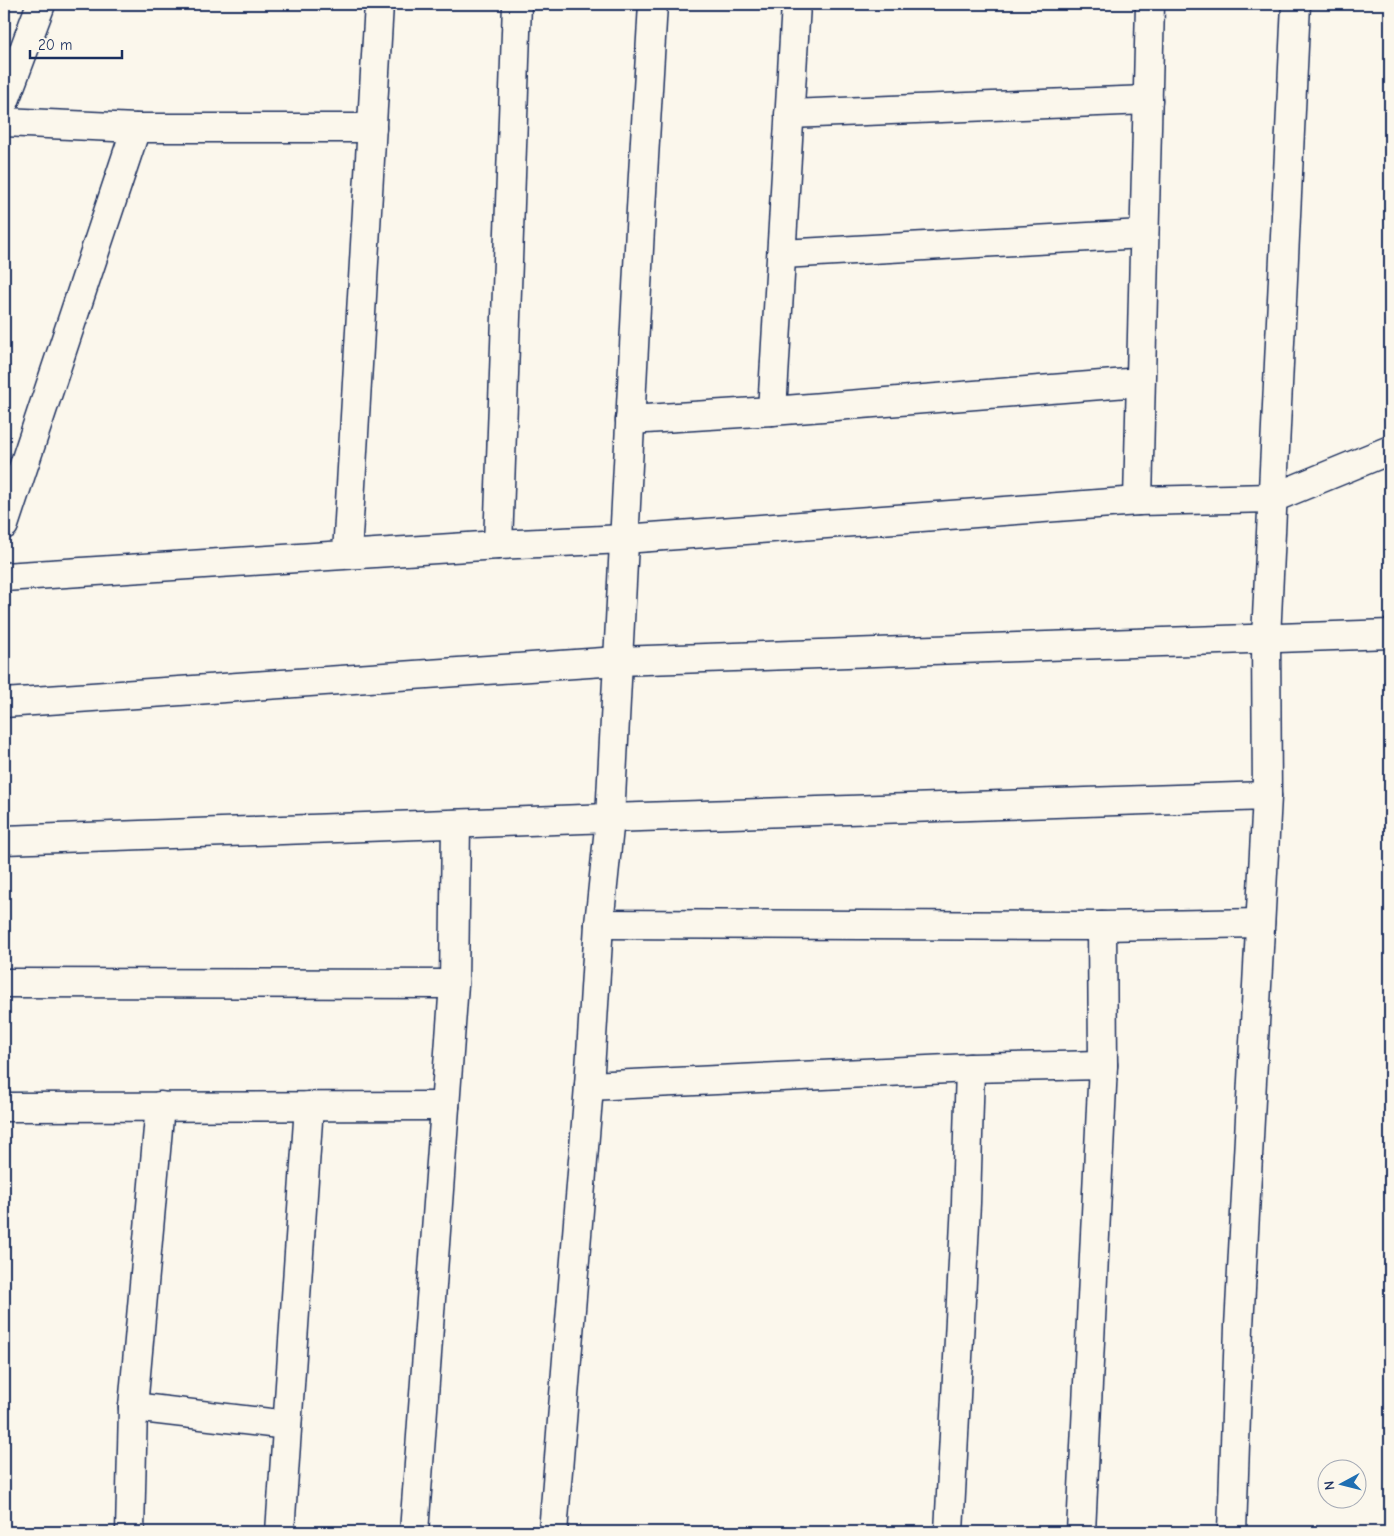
<svg xmlns="http://www.w3.org/2000/svg" width="1394" height="1536" viewBox="0 0 1394 1536" font-family="'Comic Neue',sans-serif">
<rect width="100%" height="100%" fill="#fbf7ec"/>
<filter id="ink" filterUnits="userSpaceOnUse"><feTurbulence type="fractalNoise" baseFrequency=".02" numOctaves="2"/><feDisplacementMap in="SourceGraphic" scale="10" xChannelSelector="R" yChannelSelector="G"/><feConvolveMatrix kernelMatrix="1 2 1 2 8 2 1 2 1" color-interpolation-filters="sRGB"/></filter>
<g filter="url(#ink)">
<g fill="none" stroke-linecap="round" stroke-linejoin="round">
<defs>
<g id="street">
<polyline points="4,103 41,4"/>
<polyline points="789,114 1148,100"/>
<polyline points="4,122 136,128 372,128"/>
<polyline points="782,254 1143,234"/>
<polyline points="772,411 796,4"/>
<polyline points="630,420 772,411 1140,382"/>
<polyline points="1138,501 1150,4"/>
<polyline points="4,525 136,128"/>
<polyline points="498,545 517,4"/>
<polyline points="347,554 379,4"/>
<polyline points="4,577 498,545 624,539 1138,501 1273,498 1390,450"/>
<polyline points="4,703 618,661 1390,634"/>
<polyline points="4,840 610,818 1267,796"/>
<polyline points="599,924 1102,926 1260,923"/>
<polyline points="4,983 454,984"/>
<polyline points="589,1086 970,1068 1103,1065"/>
<polyline points="4,1107 445,1106"/>
<polyline points="133,1407 287,1425"/>
<polyline points="130,1532 133,1407 160,1106"/>
<polyline points="280,1532 309,1106"/>
<polyline points="414,1532 454,984 456,824"/>
<polyline points="553,1532 589,1086 599,924 610,818 641,209 653,4"/>
<polyline points="949,1532 966,1203 970,1068"/>
<polyline points="1081,1532 1103,1065 1102,926"/>
<polyline points="1232,1532 1239,1327 1267,796 1266,638 1296,4"/>
</g>
</defs>
<use href="#street" stroke="#1b2f5e" stroke-width="31"/>
<use href="#street" stroke="#fbf7ec" stroke-width="28"/>
</g>
</g>
<rect width="1394" height="1536" fill="none" stroke="#fbf7ec" stroke-width="20"/>
<rect x="10" y="10" width="1374" height="1516" fill="none" stroke="#1b2f5e" stroke-width="2" filter="url(#ink)"/>
<g transform="translate(1342 1484) rotate(263)"><circle r="24" fill="#fbf7ec" stroke="#a1a7b3"/>
<path d="M0-4L9 19L0 12L-9 19Z" fill="#1f6fb2"/>
<text y="-8" font-size="14" font-weight="bold" text-anchor="middle" fill="#1b2f5e">N</text>
</g>
<path d="M30 50v8h92v-8" fill="none" stroke="#1b2f5e" stroke-width="2.5"/>
<text x="38" y="50" font-size="15" fill="#1b2f5e" stroke="#fbf7ec" stroke-width="4" paint-order="stroke">20 m</text>
</svg>
